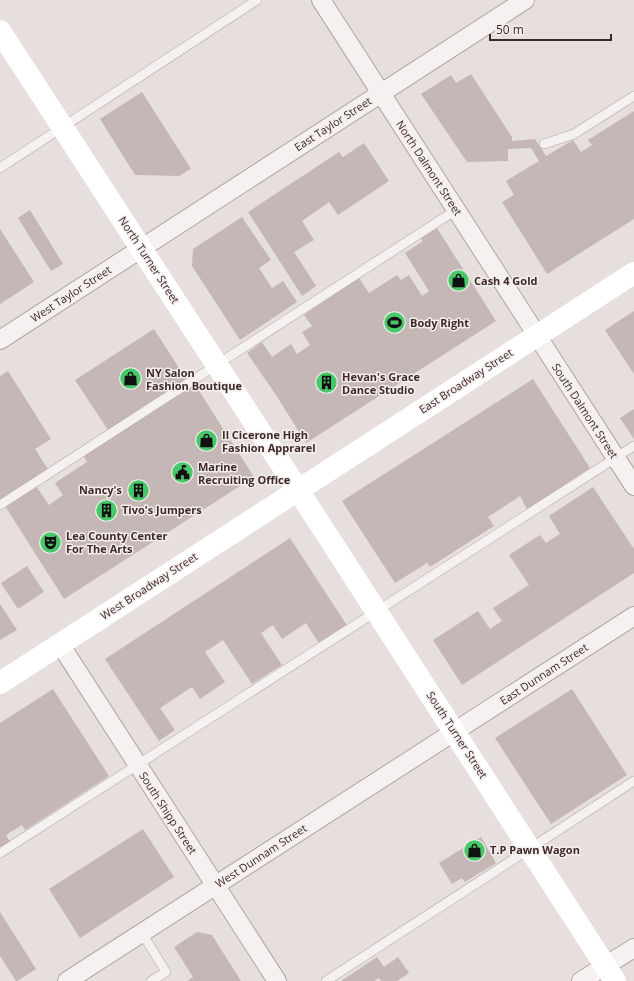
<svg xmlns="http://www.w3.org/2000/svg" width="634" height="981" viewBox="0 0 634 981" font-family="'Open Sans',sans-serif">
<rect width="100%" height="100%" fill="#e7dfde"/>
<g fill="#c4b7b6">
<polygon points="471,74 512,137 512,141 535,139 546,156 573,140 581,152 592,145 588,140 634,111 634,219 547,274 502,202 514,195 506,181 539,161 531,148 508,149 508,161 467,162 421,94 451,75 456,83"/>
<polygon points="142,92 191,169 179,176 135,175 100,119"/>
<polygon points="364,143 389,181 338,215 329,202 302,221 314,240 294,252 316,286 302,296 248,212 339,152 343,157"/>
<polygon points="30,210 63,264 51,271 18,218"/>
<polygon points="242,217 271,260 259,268 272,288 283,281 297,302 240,340 192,266 193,249"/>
<polygon points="437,228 496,321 306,443 276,395 247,353 262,342 272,357 291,344 297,354 310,345 302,332 312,326 304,315 359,278 369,293 397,275 401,280 409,275 422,296 429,291 405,253 423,241 421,238"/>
<polygon points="0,229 34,282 0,304"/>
<polygon points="634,311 634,374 605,330"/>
<polygon points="154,329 186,379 108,430 75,380"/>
<polygon points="8,371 51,439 35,449 48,469 0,500 0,376"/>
<polygon points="533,379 590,468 527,509 520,496 488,517 494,526 430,567 427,563 395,583 342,501"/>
<polygon points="194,383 254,477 64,599 5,506 36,486 49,505 63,495 55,483 87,462 83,455"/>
<polygon points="634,409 634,439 620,418"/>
<polygon points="593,487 634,549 634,573 462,685 433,640 478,611 490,629 502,621 493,608 529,585 509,555 540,535 546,543 560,534 549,516"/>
<polygon points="290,538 348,627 320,645 306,623 282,639 273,625 261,633 282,665 252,684 223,640 205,652 225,682 200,699 192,687 160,708 175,730 159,741 105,659"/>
<polygon points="27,566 44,592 18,609 1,583"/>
<polygon points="0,604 17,630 0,640"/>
<polygon points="53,689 109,776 25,830 22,825 6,835 10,842 0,848 0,723"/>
<polygon points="572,689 627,775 551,824 495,738"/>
<polygon points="143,829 174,877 80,938 49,889"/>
<polygon points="481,837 496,863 465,882 462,878 452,884 439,863"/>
<polygon points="0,912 36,969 17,981 16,981 0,956"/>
<polygon points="197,932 212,935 241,981 187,981 193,977 174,947"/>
<polygon points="377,957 384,967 398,957 409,973 397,981 381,981 379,978 374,981 341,981"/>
</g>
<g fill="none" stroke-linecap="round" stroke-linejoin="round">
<defs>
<g id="service">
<polyline points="544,144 574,134 634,96"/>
<polyline points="0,168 257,0"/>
<polyline points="0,505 456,210"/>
<polyline points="0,853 634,446"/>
<polyline points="142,933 166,972 151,981"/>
<polyline points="326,981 634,781"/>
</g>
<g id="minor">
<polyline points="321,0 634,486"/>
<polyline points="0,340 525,0"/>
<polyline points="60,644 277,981"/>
<polyline points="67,981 634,616"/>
<polyline points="581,981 634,948"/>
</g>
</defs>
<use href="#service" stroke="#b1a5a4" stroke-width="10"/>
<use href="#minor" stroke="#b1a5a4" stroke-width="20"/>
<use href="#service" stroke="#f6f1f1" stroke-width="9"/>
<use href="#minor" stroke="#f6f1f1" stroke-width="18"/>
<g stroke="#fff" stroke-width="22">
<polyline points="0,31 298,490 615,981"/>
<polyline points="0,683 634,273"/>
</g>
</g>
<defs>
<symbol id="shop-disc" viewBox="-11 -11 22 22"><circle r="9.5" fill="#48c76b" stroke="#f5eeee"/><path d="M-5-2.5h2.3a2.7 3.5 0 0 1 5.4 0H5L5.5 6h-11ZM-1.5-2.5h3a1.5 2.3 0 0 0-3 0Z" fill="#111"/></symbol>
<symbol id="stadium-disc" viewBox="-11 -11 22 22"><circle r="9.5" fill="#48c76b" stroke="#f5eeee"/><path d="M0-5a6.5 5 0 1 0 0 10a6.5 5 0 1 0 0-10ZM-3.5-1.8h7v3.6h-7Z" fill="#111"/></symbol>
<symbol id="building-disc" viewBox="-11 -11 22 22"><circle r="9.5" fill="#48c76b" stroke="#f5eeee"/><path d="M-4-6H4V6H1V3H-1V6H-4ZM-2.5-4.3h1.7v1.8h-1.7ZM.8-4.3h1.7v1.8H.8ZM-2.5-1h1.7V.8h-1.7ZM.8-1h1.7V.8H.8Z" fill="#111"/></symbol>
<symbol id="civic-disc" viewBox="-11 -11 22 22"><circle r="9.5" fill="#48c76b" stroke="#f5eeee"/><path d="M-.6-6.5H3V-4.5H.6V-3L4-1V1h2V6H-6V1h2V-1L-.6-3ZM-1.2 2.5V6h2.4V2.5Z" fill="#111"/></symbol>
<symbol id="theatre-disc" viewBox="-11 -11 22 22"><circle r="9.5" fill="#48c76b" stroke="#f5eeee"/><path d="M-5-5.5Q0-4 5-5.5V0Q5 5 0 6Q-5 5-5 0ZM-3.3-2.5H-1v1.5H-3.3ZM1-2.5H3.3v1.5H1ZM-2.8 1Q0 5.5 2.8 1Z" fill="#111"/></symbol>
</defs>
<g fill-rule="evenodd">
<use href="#shop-disc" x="446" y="268" width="25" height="25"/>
<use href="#stadium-disc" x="382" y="310" width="25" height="25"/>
<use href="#shop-disc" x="118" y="366" width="25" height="25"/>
<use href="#building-disc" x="314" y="370" width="25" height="25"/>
<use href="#shop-disc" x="194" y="428" width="25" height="25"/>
<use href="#civic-disc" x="170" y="460" width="25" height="25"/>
<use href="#building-disc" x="126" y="478" width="25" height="25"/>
<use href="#building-disc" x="94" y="498" width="25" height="25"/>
<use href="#theatre-disc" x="38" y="530" width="25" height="25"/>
<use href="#shop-disc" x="462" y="838" width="25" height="25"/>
</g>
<g text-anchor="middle" stroke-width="3" stroke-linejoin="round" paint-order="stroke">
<g font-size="11" fill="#3d2928" stroke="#f5eeee">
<text transform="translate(333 124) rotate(-33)" y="4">East Taylor Street</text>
<text transform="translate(429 168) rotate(57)" y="4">North Dalmont Street</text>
<text transform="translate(149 260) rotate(57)" y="4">North Turner Street</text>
<text transform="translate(71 294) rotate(-33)" y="4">West Taylor Street</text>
<text transform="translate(466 381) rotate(-33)" y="4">East Broadway Street</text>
<text transform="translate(585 411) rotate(57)" y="4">South Dalmont Street</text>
<text transform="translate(149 586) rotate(-33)" y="4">West Broadway Street</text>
<text transform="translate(544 674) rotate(-33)" y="4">East Dunnam Street</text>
<text transform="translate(457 735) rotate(57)" y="4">South Turner Street</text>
<text transform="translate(168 813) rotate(57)" y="4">South Shipp Street</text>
<text transform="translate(261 856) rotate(-33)" y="4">West Dunnam Street</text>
</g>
<g font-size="11" font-weight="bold" fill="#3d2928" stroke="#f5eeee" text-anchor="start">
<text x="474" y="285">Cash 4 Gold</text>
<text x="410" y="327">Body Right</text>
<text x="146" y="377">NY Salon<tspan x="146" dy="13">Fashion Boutique</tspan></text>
<text x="342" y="381">Hevan's Grace<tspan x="342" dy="13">Dance Studio</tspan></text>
<text x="222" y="439">Il Cicerone High<tspan x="222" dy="13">Fashion Apprarel</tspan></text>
<text x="198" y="471">Marine<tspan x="198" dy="13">Recruiting Office</tspan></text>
<text x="122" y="494" text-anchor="end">Nancy's</text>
<text x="122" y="514">Tivo's Jumpers</text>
<text x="66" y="540">Lea County Center<tspan x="66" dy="13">For The Arts</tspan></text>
<text x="490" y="854">T.P Pawn Wagon</text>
</g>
</g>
<path d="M490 34v6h121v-6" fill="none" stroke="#3d2928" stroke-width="2"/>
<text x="496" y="34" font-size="12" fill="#3d2928" stroke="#f5eeee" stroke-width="3" paint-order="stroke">50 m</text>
</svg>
